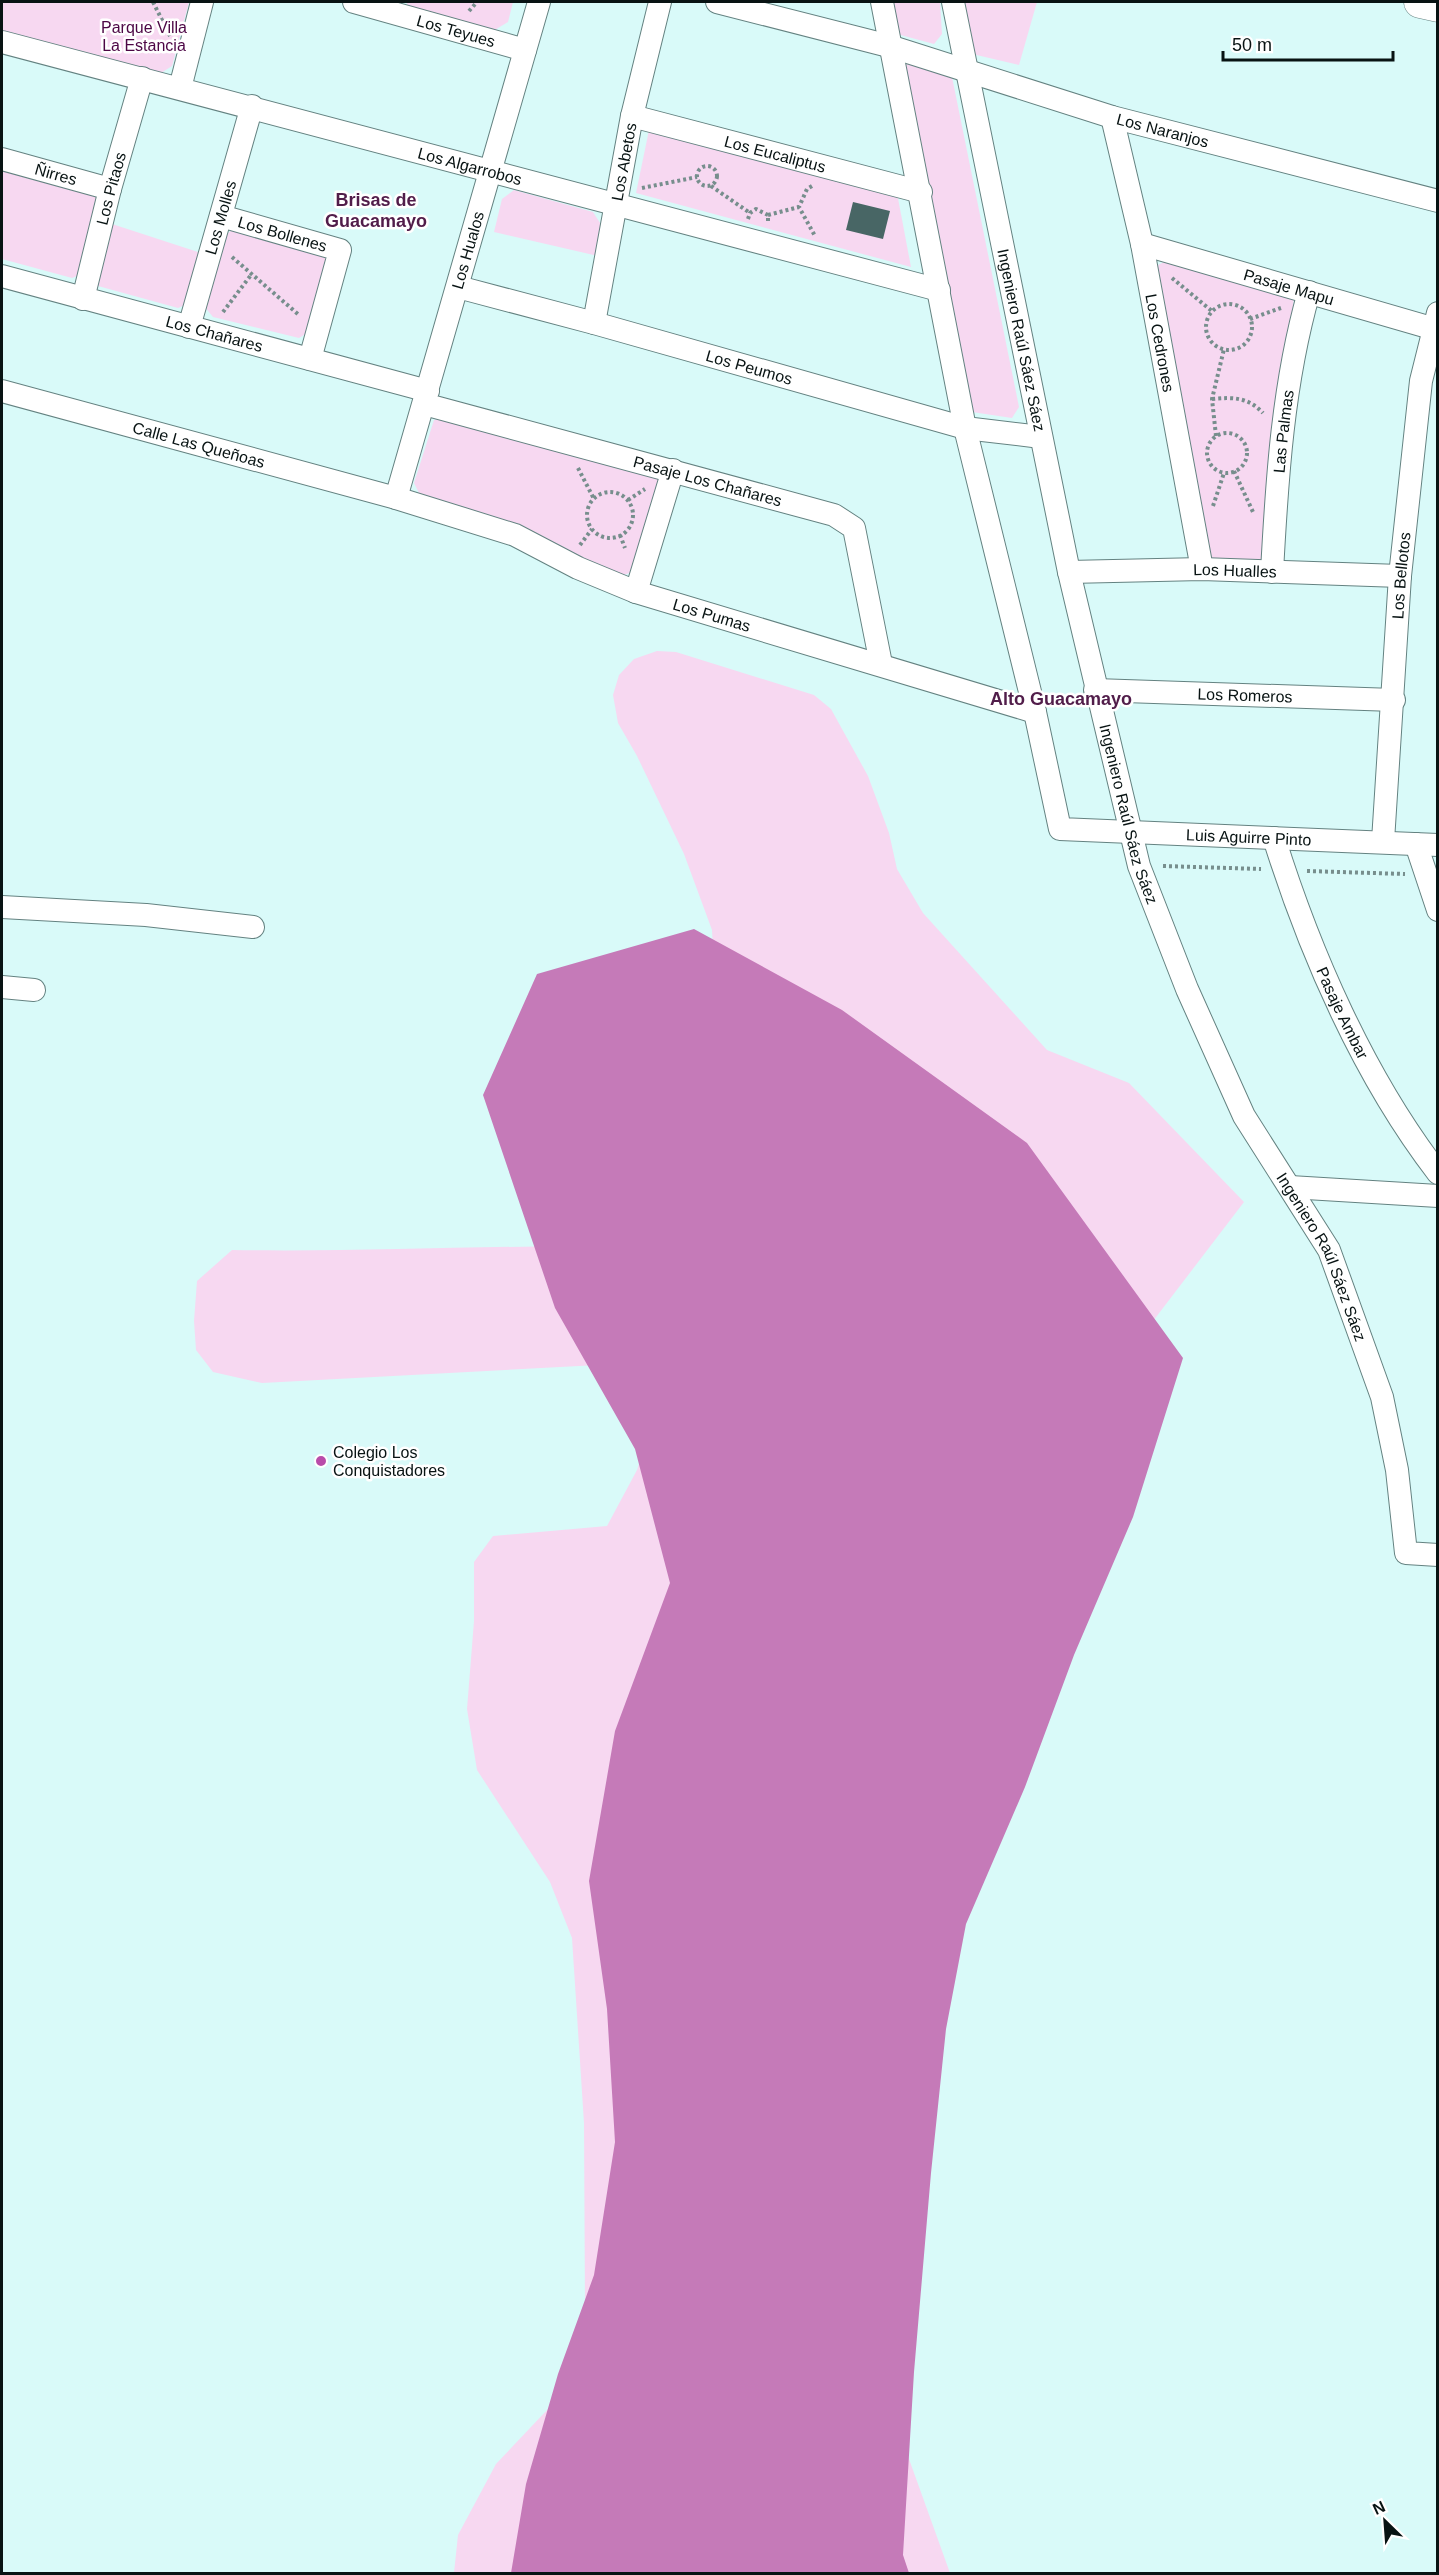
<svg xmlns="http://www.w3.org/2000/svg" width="1439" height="2575" viewBox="0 0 1439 2575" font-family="Arial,sans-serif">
<rect width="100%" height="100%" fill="#d9faf9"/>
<g fill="#f7d8f1">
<polygon points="2,2 189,2 172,66 158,75 2,34"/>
<polygon points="407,2 513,2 508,22 493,31 407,6"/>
<polygon points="892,2 940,2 942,34 934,44 897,34"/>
<polygon points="961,2 1037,2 1019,65 968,53"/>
<polygon points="908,58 951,72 1019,407 1012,418 972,412 905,68"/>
<polygon points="649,130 897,193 911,267 636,193"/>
<polygon points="12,169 92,191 97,198 77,276 72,278 2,259 2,171"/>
<polygon points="514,190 593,212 602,226 598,256 494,232 502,199"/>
<polygon points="109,223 201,253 187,304 178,308 98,286 94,277"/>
<polygon points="235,228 320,252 328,261 307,333 299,338 213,317 204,306 221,238"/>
<polygon points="1168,260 1294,298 1262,560 1207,559 1150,269"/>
<polygon points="445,417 657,473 662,482 632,572 624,575 421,497 414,483 434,420"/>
<path d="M657,651L676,652L814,695L831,709L868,776L889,833L897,869L923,913L1047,1050L1129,1083L1244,1202L1137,1342L844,1925L871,2260L909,2459L950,2573H454L458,2535L496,2464L548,2409L585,2307L584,2123L572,1938L550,1882L477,1770L467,1709L474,1621V1562L493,1536L607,1526L637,1470L649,1433L655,1362L262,1383L213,1372L196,1350L194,1321L197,1281L232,1250C354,1252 476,1246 599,1246L715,988L712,930L684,854L637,756L618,723L613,695L619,675L634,659Z"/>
</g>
<polygon fill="#c57ab8" points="694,929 842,1010 1027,1143 1183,1358 1133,1517 1074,1655 1025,1787 966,1924 946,2029 931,2173 914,2372 903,2555 909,2573 511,2573 526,2484 558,2374 594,2275 615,2142 607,2009 589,1881 615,1731 670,1583 635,1449 555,1308 483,1095 537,974"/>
<polygon fill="#486665" points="853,202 890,211 883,239 846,230"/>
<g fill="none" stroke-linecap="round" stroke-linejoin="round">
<defs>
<g id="street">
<path id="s1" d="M354,2L525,50"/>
<path id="s2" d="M717,2L889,46L1112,117L1438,201"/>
<path id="s3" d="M882,2L965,428L1035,712L1060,829L1438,845"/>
<path id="s4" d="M953,2L1069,572L1139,866L1187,989L1244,1116L1329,1250L1382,1397L1397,1470L1406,1553L1438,1555"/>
<path id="s5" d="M2,42L939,290"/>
<polyline points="180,88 202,2"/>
<path id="s6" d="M632,116L921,192"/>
<path id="s7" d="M1112,117L1142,244L1202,569"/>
<path id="s8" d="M2,159L110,189"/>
<path id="s9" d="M221,216L340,250L310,359"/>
<path id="s10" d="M1142,244L1438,330"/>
<path id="s11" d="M2,276L428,391"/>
<path id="s12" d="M458,287L594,323L965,428L1041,437"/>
<path id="s13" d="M83,299L110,189L142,78"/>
<path id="s14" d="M594,323L632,116L660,2"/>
<path id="s15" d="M189,327L252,106"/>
<path id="s16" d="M2,391L396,498L515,535L578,568L636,592L1035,712"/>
<path id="s17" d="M424,404L834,515L854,528L881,664"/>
<path id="s18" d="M396,498L539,2"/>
<path id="s19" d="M1069,572L1202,569L1400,576"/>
<path id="s20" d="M1272,572C1277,478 1283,383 1309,292"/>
<polyline points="636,592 673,470"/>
<path id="s21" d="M1095,690L1394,700"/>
<path id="s22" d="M1274,838C1310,953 1364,1077 1438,1173"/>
<path id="s23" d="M1383,841L1400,576L1421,381L1438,313"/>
<polyline points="1416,844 1438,910"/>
<polyline points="2,907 146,915 253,927"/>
<polyline points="2,987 34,990"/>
<polyline points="1290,1187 1438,1196"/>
</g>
<polyline id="secondary" points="1420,2 1438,6"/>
</defs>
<use href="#street" stroke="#648281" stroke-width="24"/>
<use href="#secondary" stroke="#648281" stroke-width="33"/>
<g stroke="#778e8d" stroke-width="4" stroke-dasharray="3 3" stroke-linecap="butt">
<polyline points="153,2 170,36"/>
<polyline points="469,11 477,2"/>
<circle cx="707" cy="176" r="10"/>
<polyline points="711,186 750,213"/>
<polyline points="812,186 807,189 799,207 815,236"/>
<polyline points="642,188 697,177"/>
<polyline points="768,215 799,207"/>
<polyline points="748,219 750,213 756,209 768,215 768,222"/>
<polyline points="232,257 299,315"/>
<polyline points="1172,278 1213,312"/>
<circle cx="1229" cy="327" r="23"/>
<polyline points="223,312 251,275"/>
<polyline points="1250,319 1281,308"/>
<path d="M1212,399C1233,397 1248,397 1263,413"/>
<circle cx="1227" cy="453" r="20"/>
<polyline points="1216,436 1212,399 1224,349"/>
<polyline points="578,468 594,499"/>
<polyline points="1234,471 1253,512"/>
<circle cx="610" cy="515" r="23"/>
<polyline points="628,500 645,489"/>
<polyline points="1213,506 1224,473"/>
<polyline points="620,535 625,548"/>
<polyline points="580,545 592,529"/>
<polyline points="1163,866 1261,869"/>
<polyline points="1307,871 1405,874"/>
</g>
<use href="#street" stroke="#fff" stroke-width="22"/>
<use href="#secondary" stroke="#fff" stroke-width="32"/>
</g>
<circle fill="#b94caa" stroke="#fff" stroke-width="2" cx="321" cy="1461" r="6"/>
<g text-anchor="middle" stroke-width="5" stroke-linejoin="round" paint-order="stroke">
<g font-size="16" fill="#4c0645" stroke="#fff">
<text x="144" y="33">Parque Villa<tspan x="144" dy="18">La Estancia</tspan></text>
</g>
<g font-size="16" fill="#081313" stroke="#fff">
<text dy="6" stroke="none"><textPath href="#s1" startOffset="106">Los Teyues</textPath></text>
<text dy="6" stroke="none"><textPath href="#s2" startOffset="464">Los Naranjos</textPath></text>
<text dy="6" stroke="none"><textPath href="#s6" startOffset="148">Los Eucaliptus</textPath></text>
<text dy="6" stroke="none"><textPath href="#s14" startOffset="164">Los Abetos</textPath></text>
<text dy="6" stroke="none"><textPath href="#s5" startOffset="484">Los Algarrobos</textPath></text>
<text dy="6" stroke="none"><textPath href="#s8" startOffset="56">Ñirres</textPath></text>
<text dy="6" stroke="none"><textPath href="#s13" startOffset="114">Los Pitaos</textPath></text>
<text dy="6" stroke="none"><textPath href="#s15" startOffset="114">Los Molles</textPath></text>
<text dy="6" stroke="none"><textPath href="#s9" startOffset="64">Los Bollenes</textPath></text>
<text dy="6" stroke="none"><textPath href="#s18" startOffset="258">Los Hualos</textPath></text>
<text dy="6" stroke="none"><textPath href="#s10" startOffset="153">Pasaje Mapu</textPath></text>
<text dy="6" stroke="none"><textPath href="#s11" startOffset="220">Los Chañares</textPath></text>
<text dy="6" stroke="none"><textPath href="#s4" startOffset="345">Ingeniero Raúl Sáez Sáez</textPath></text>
<text dy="6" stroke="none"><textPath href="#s7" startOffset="231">Los Cedrones</textPath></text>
<text dy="6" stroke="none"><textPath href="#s12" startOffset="302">Los Peumos</textPath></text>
<text dy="6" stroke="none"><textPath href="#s20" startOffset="141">Las Palmas</textPath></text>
<text dy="6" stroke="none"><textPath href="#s16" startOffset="204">Calle Las Queñoas</textPath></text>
<text dy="6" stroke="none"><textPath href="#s17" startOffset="294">Pasaje Los Chañares</textPath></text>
<text dy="6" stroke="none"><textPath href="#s19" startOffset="166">Los Hualles</textPath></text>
<text dy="6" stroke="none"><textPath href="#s23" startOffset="266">Los Bellotos</textPath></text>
<text dy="6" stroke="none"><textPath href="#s16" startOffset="746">Los Pumas</textPath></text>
<text dy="6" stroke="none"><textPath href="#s21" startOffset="150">Los Romeros</textPath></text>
<text dy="6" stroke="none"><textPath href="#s4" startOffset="831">Ingeniero Raúl Sáez Sáez</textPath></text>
<text dy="6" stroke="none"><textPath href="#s3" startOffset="1035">Luis Aguirre Pinto</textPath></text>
<text dy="6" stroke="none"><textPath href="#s22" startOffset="188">Pasaje Ambar</textPath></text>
<text dy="6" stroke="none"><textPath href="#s4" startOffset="1317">Ingeniero Raúl Sáez Sáez</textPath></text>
</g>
<g font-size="16" fill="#081313" stroke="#fff" text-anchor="start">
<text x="333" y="1458">Colegio Los<tspan x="333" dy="18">Conquistadores</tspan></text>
</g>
<g font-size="18" font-weight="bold" fill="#511d4a" stroke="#fff">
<text x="376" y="206">Brisas de<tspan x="376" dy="21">Guacamayo</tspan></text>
<text x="1061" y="705">Alto Guacamayo</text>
</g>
</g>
<rect width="1439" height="2575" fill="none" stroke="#081313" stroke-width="6"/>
<g transform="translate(1385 2521) rotate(335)" stroke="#ffffff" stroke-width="4.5" paint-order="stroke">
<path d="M0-4.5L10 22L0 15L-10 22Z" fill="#081313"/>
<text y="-9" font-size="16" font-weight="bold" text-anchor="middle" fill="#081313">N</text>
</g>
<path d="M1223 51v9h170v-9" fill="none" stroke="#081313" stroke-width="3"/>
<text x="1232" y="51" font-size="18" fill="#081313" stroke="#ffffff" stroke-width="4.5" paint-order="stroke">50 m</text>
</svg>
